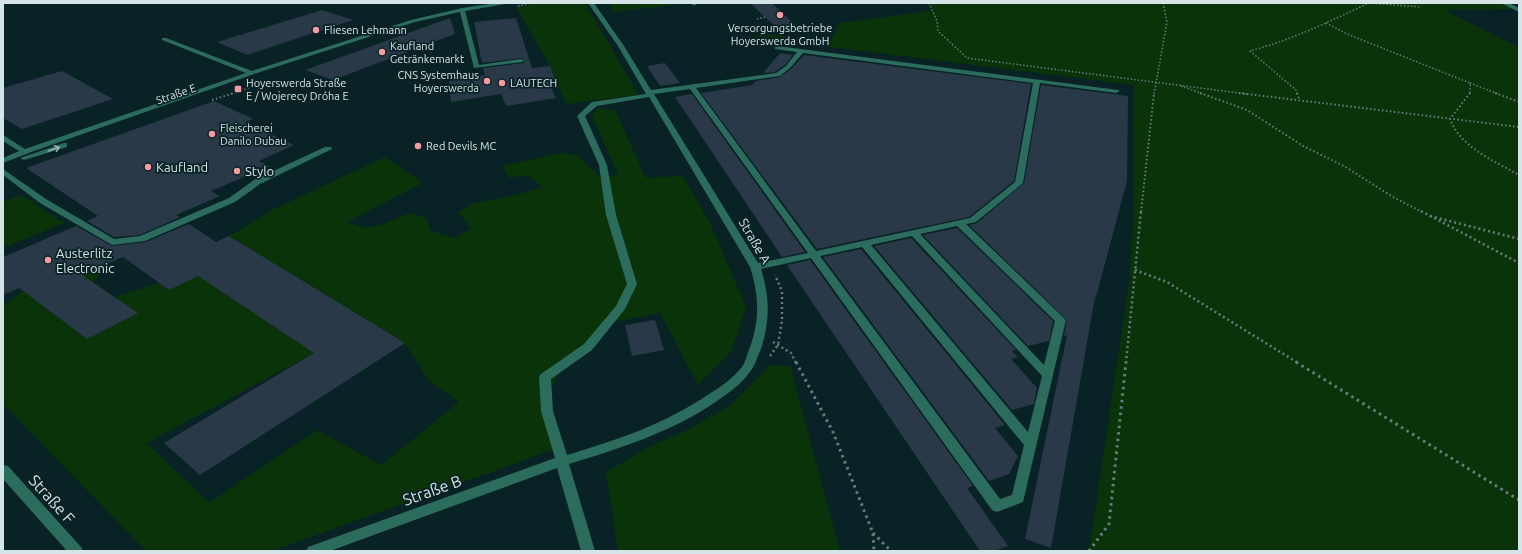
<svg xmlns="http://www.w3.org/2000/svg" width="1522" height="554" viewBox="0 0 1522 554" font-family="Ubuntu,sans-serif">
<rect width="100%" height="100%" fill="#082226"/>
<g fill="#0b3309">
<polygon points="536,3 583,3 586,5 639,95 566,104 550,66 516,7"/>
<polygon points="608,3 680,3 681,4 614,12"/>
<polygon points="925,3 1504,3 1516,9 1444,10 1519,47 1519,551 1089,551 1129,283 1134,210 1134,85 751,37 772,35 830,42 839,23 936,10"/>
<polygon points="598,108 615,110 646,178 683,176 710,223 746,307 731,352 698,385 660,313 614,322 569,355 540,408 555,449 272,551 146,551 3,404 3,305 26,289 100,267 104,270 93,282 115,297 159,283 198,276 314,353 147,443 209,503 317,430 381,465 459,402 429,381 405,343 229,236 274,209 385,157 423,183 347,222 364,228 381,225 409,213 427,218 430,230 453,238 471,229 458,212 474,203 516,195 543,187 527,175 509,178 502,166 561,153 577,155 602,179 618,174 592,117"/>
<polygon points="21,195 64,223 3,248 3,202"/>
<polygon points="770,365 790,366 840,551 618,551 606,472 649,447 691,428 732,404"/>
</g>
<g fill="#293947">
<polygon points="750,3 772,3 792,22 782,33"/>
<polygon points="322,10 353,20 247,55 217,42"/>
<polygon points="450,18 455,34 333,80 305,70"/>
<polygon points="516,18 532,68 550,66 557,86 551,87 556,98 506,106 501,94 451,102 449,80 485,75 483,68 524,63 524,60 521,58 482,63 474,22"/>
<polygon points="780,53 793,55 785,65 775,72 763,73"/>
<polygon points="804,55 1031,84 1014,181 969,217 817,249 701,93 752,85 756,81 780,77 791,69"/>
<polygon points="665,63 680,83 660,86 647,66"/>
<polygon points="62,71 113,99 22,129 3,118 3,88"/>
<polygon points="1041,85 1128,96 1127,181 1096,297 1095,297 1051,548 1025,539 1067,335 1064,336 1067,320 969,225 977,223 1024,183"/>
<polygon points="692,94 805,252 782,257 675,97"/>
<polygon points="214,101 253,119 245,122 294,145 259,161 270,166 211,191 220,196 176,215 180,217 140,235 114,237 87,221 98,216 26,168"/>
<polygon points="189,224 216,242 229,236 405,343 200,475 164,443 314,353 198,276 169,290 123,257 82,275 138,313 87,339 19,288 3,295 3,257 76,226 112,246 146,242"/>
<polygon points="957,228 1053,321 1049,341 1028,346 923,235"/>
<polygon points="911,238 1016,350 1012,351 1018,357 1011,359 1037,388 1034,404 1012,410 874,246"/>
<polygon points="861,249 1005,425 995,428 1018,456 1009,474 989,481 823,257"/>
<polygon points="810,260 973,486 967,488 1008,546 994,551 980,551 787,265"/>
<polygon points="655,320 664,350 632,356 625,325"/>
</g>
<g fill="none" stroke-linecap="round" stroke-linejoin="round">
<g stroke="#677c7f" stroke-width="1.5" stroke-dasharray="1.5 2" stroke-linecap="butt">
<polyline points="929,3 937,21 938,31 967,58 1247,94"/>
<polyline points="1369,3 1421,7"/>
<polyline points="518,6 531,3"/>
<polyline points="757,19 765,17"/>
<polyline points="1326,23 1347,34 1470,83 1470,94"/>
<polyline points="1470,83 1498,94"/>
<polyline points="1181,86 1203,94"/>
<polyline points="231,94 249,88"/>
<polyline points="1154,94 1167,22 1163,3"/>
<path d="M1297,94L1296,90L1250,51C1292,40 1330,21 1369,3"/>
</g>
<g stroke="#677c7f" stroke-width="2" stroke-dasharray="1.5 2.5" stroke-linecap="butt">
<polyline points="1200,93 1247,110 1303,146 1344,166 1393,197 1422,212"/>
<polyline points="1239,93 1519,127"/>
<polyline points="1297,93 1299,99"/>
<path d="M1470,93L1450,119C1461,148 1493,160 1519,175"/>
<polyline points="1495,93 1519,102"/>
<polyline points="212,100 234,93"/>
<polyline points="1141,212 1154,93"/>
</g>
<g stroke="#677c7f" stroke-width="2.5" stroke-dasharray="2 3" stroke-linecap="butt">
<polyline points="1421,211 1519,263"/>
<polyline points="1430,216 1519,239"/>
<polyline points="1135,270 1167,282 1298,363"/>
<polyline points="773,342 791,353 796,363"/>
<polyline points="770,356 778,345 782,320 782,291 775,275"/>
<polyline points="1126,363 1141,211"/>
</g>
<g stroke="#677c7f" stroke-width="3" stroke-dasharray="2.5 4" stroke-linecap="butt">
<polyline points="796,362 833,432 873,533 874,551"/>
<polyline points="1296,362 1519,500"/>
<polyline points="873,533 891,551"/>
<polyline points="1089,551 1109,524 1126,362"/>
</g>
<g fill="#2c6c5d" fill-rule="evenodd">
<polygon points="497,3 511,3 465,11 479,65 521,59 523,60 523,62 474,68 460,12 415,22 254,74 34,151 3,163 3,158 19,151 3,141 3,135 25,149 246,73 162,40 162,38 166,38 252,71 411,20 462,8"/>
<path d="M588,3H594L624,46L651,90L776,73L786,66L797,52L775,49V47L777,46L1118,90L1120,91L1116,93L1040,83L1023,183L976,222L966,224L1066,320L1023,502L997,512L992,510L811,258L761,269C770,297 770,321 761,349C757,358 755,366 749,373C741,385 728,393 717,401C672,432 621,448 569,464L595,551H581L557,468L330,551H306L308,547L555,458L541,411L539,377L541,374L584,344L616,306L627,284L606,215L599,165L577,116L592,102L646,94L618,46ZM803,53L1033,83L1015,182L970,218L816,251L696,88L780,76L790,68ZM690,89L808,253L758,263L654,94ZM649,97L750,267C759,295 760,319 750,347C747,354 746,361 742,367C733,378 721,387 709,394C665,424 617,440 567,455L553,411L551,379L592,350L625,309L637,284L616,215L607,165L585,116L597,106ZM957,226L1055,321L1044,365L920,234ZM912,236L1042,376L1028,432L871,245ZM862,247L1024,445L1012,495L1000,499L820,256Z"/>
<polygon points="691,3 697,3 697,4 694,6"/>
<polygon points="1501,3 1509,3 1519,8 1519,12"/>
<polygon points="64,143 67,143 67,147 24,160 20,158"/>
<polygon points="325,147 331,147 332,149 260,184 235,202 145,241 112,245 40,203 3,175 3,169 46,199 114,239 140,236 229,198 254,180"/>
<polygon points="3,465 8,466 81,547 83,551 67,551 3,479"/>
</g>
</g>
<defs><path id="oneway-shaft" d="M-6 0H5M1.5-3L5.5 0L1.5 3" fill="none" stroke-width="1.6" stroke-linecap="round" stroke-linejoin="round"/></defs>
<use stroke="#91b4af" href="#oneway-shaft" transform="translate(54 149) rotate(-19)"/>
<g fill="#f59b9f" stroke="#082226" stroke-width="1.5">
<circle cx="780" cy="15" r="4"/>
<circle cx="316" cy="30" r="4"/>
<circle cx="382" cy="52" r="4"/>
<circle cx="487" cy="81" r="4"/>
<circle cx="502" cy="83" r="4"/>
<rect x="234" y="85" width="8" height="8" rx="2"/>
<circle cx="212" cy="134" r="4"/>
<circle cx="418" cy="146" r="4"/>
<circle cx="148" cy="167" r="4"/>
<circle cx="237" cy="171" r="4"/>
<circle cx="48" cy="260" r="4"/>
</g>
<g text-anchor="middle" stroke-width="3.5" stroke-linejoin="round" paint-order="stroke">
<g font-size="11" fill="#d5e4e6" stroke="#082226" text-anchor="start">
<text x="780" y="32" text-anchor="middle">Versorgungsbetriebe<tspan x="780" dy="13">Hoyerswerda GmbH</tspan></text>
<text x="324" y="34">Fliesen Lehmann</text>
<text x="390" y="50">Kaufland<tspan x="390" dy="13">Getränkemarkt</tspan></text>
<text x="479" y="79" text-anchor="end">CNS Systemhaus<tspan x="479" dy="13">Hoyerswerda</tspan></text>
<text x="246" y="87">Hoyerswerda Straße<tspan x="246" dy="13">E / Wojerecy Dróha E</tspan></text>
<text x="510" y="87">LAUTECH</text>
<text x="220" y="132">Fleischerei<tspan x="220" dy="13">Danilo Dubau</tspan></text>
<text x="426" y="150">Red Devils MC</text>
</g>
<g font-size="11" fill="#d5e4e6" stroke="#082226">
<text transform="translate(176 94) rotate(-19)" y="4">Straße E</text>
</g>
<g font-size="13" fill="#d5e4e6" stroke="#082226" text-anchor="start">
<text x="156" y="172">Kaufland</text>
<text x="245" y="176">Stylo</text>
<text x="56" y="258">Austerlitz<tspan x="56" dy="15">Electronic</tspan></text>
</g>
<g font-size="13" fill="#d5e4e6" stroke="#082226">
<text transform="translate(755 241) rotate(60)" y="5">Straße A</text>
</g>
<g font-size="16" fill="#d5e4e6" stroke="#082226">
<text transform="translate(432 490) rotate(-20)" y="6">Straße B</text>
<text transform="translate(52 499) rotate(48)" y="6">Straße F</text>
</g>
</g>
<rect width="1522" height="554" fill="none" stroke="#d5e4e6" stroke-width="8"/>
</svg>
